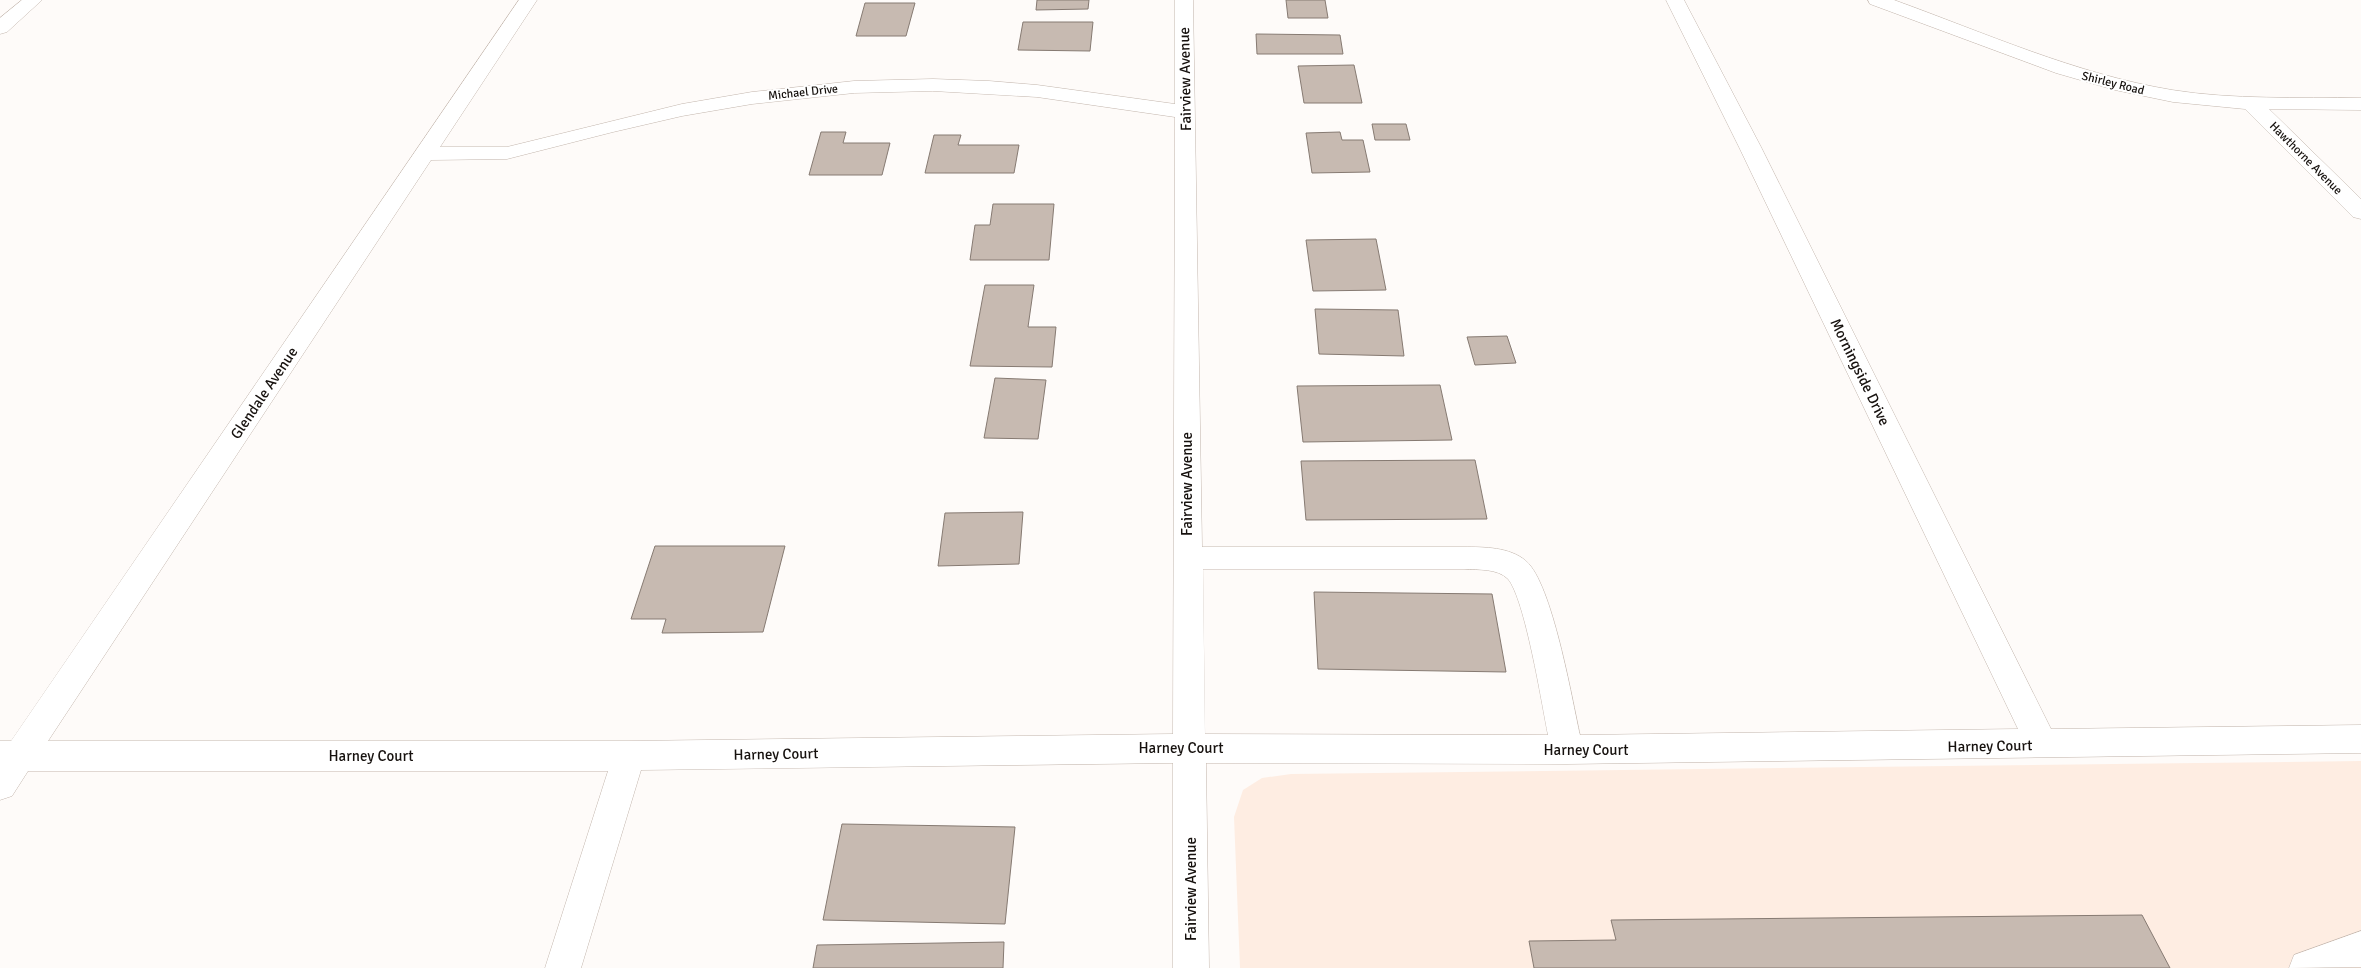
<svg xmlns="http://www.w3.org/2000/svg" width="2361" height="968" viewBox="0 0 2361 968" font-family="Signika,sans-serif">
<rect width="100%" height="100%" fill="#fefbf9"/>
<polygon fill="#feede2" points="2361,761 2361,968 1240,968 1234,817 1243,790 1262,778 1291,774"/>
<g fill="#c7bab1" stroke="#867a72">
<polygon points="1037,0 1089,0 1088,9 1036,10"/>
<polygon points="1286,0 1325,0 1328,18 1288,18"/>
<polygon points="865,3 915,3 906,36 856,36"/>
<polygon points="1023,22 1093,22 1090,51 1018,50"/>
<polygon points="1256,34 1340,35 1343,54 1257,54"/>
<polygon points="1354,65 1362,103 1304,103 1298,66"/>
<polygon points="1372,124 1406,124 1410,140 1375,140"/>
<polygon points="821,132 846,132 843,143 890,143 882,175 809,175"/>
<polygon points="1340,132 1342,140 1363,140 1370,172 1312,173 1306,133"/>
<polygon points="934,135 961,135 958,145 1019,145 1014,173 925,173"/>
<polygon points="993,204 1054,204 1049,260 970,260 975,225 990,225"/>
<polygon points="1376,239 1386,290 1313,291 1306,240"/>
<polygon points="985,285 1034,285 1028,327 1056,327 1052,367 970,366"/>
<polygon points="1315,309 1398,310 1404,356 1319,354"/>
<polygon points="1507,336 1516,363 1475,365 1467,337"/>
<polygon points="995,378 1046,380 1038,439 984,438"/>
<polygon points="1440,385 1452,440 1303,442 1297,386"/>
<polygon points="1475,460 1487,519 1306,520 1301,461"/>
<polygon points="1023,512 1019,564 938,566 945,513"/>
<polygon points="655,546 785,546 763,632 662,633 666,619 631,619"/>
<polygon points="1314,592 1492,594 1506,672 1318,669"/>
<polygon points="842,824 1015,827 1005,924 823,920"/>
<polygon points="2142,915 2170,968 1534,968 1529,941 1616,940 1611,920"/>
<polygon points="1004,942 1003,968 813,968 817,945"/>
</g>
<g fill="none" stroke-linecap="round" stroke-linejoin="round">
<defs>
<g id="minor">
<polygon points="22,0 42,0 7,32 0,34 0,18"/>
<path d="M519,0H537L440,147H507L682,104L752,92L854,81L933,79L989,81L1037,85L1175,104V0H1193L1202,547H1464C1484,547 1510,547 1526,561C1552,583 1572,699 1580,735L2018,729L1739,147L1666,0H1684L1761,147L2051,729L2361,725V753L1567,764L1206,763L1209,968H1173V763L641,770L581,968H545L608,771H28L12,796L0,800V741H11ZM933,91L1037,97L1175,117L1173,734L629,741H48L431,160L507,159L613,132L682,116L752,104L854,93ZM1203,569H1464C1478,570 1497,568 1508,579C1525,599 1542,705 1548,735L1205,734Z"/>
<path d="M1868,0H1894C1985,33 2076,74 2172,90C2234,100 2298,97 2361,98V110L2269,109L2361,199V219L2353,217L2245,109L2173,102L2115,90L2056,73L1870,4Z"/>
<polygon points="2361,931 2361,967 2289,968 2294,955"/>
</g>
</defs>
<use href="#minor" stroke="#c3b6ad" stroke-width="1"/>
<use href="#minor" fill="#fff" fill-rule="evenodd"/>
</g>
<g text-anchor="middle" stroke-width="4" stroke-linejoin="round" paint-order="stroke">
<g font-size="12" fill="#16110e" stroke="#fff">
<text transform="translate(2113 83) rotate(14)" y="4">Shirley Road</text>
<text transform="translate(803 92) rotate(-6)" y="4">Michael Drive</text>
<text transform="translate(2306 158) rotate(45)" y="4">Hawthorne Avenue</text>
</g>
<g font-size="15" fill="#16110e" stroke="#fff">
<text transform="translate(1185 79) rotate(-91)" y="5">Fairview Avenue</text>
<text transform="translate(1860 372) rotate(64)" y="5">Morningside Drive</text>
<text transform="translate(264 393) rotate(-56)" y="5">Glendale Avenue</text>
<text transform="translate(1187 484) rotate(-90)" y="5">Fairview Avenue</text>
<text transform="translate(1990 746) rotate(-1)" y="5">Harney Court</text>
<text x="1181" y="753">Harney Court</text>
<text x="1586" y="755">Harney Court</text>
<text transform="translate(776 754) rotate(-1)" y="5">Harney Court</text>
<text x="371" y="761">Harney Court</text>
<text transform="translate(1191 889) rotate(-90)" y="5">Fairview Avenue</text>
</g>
</g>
</svg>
